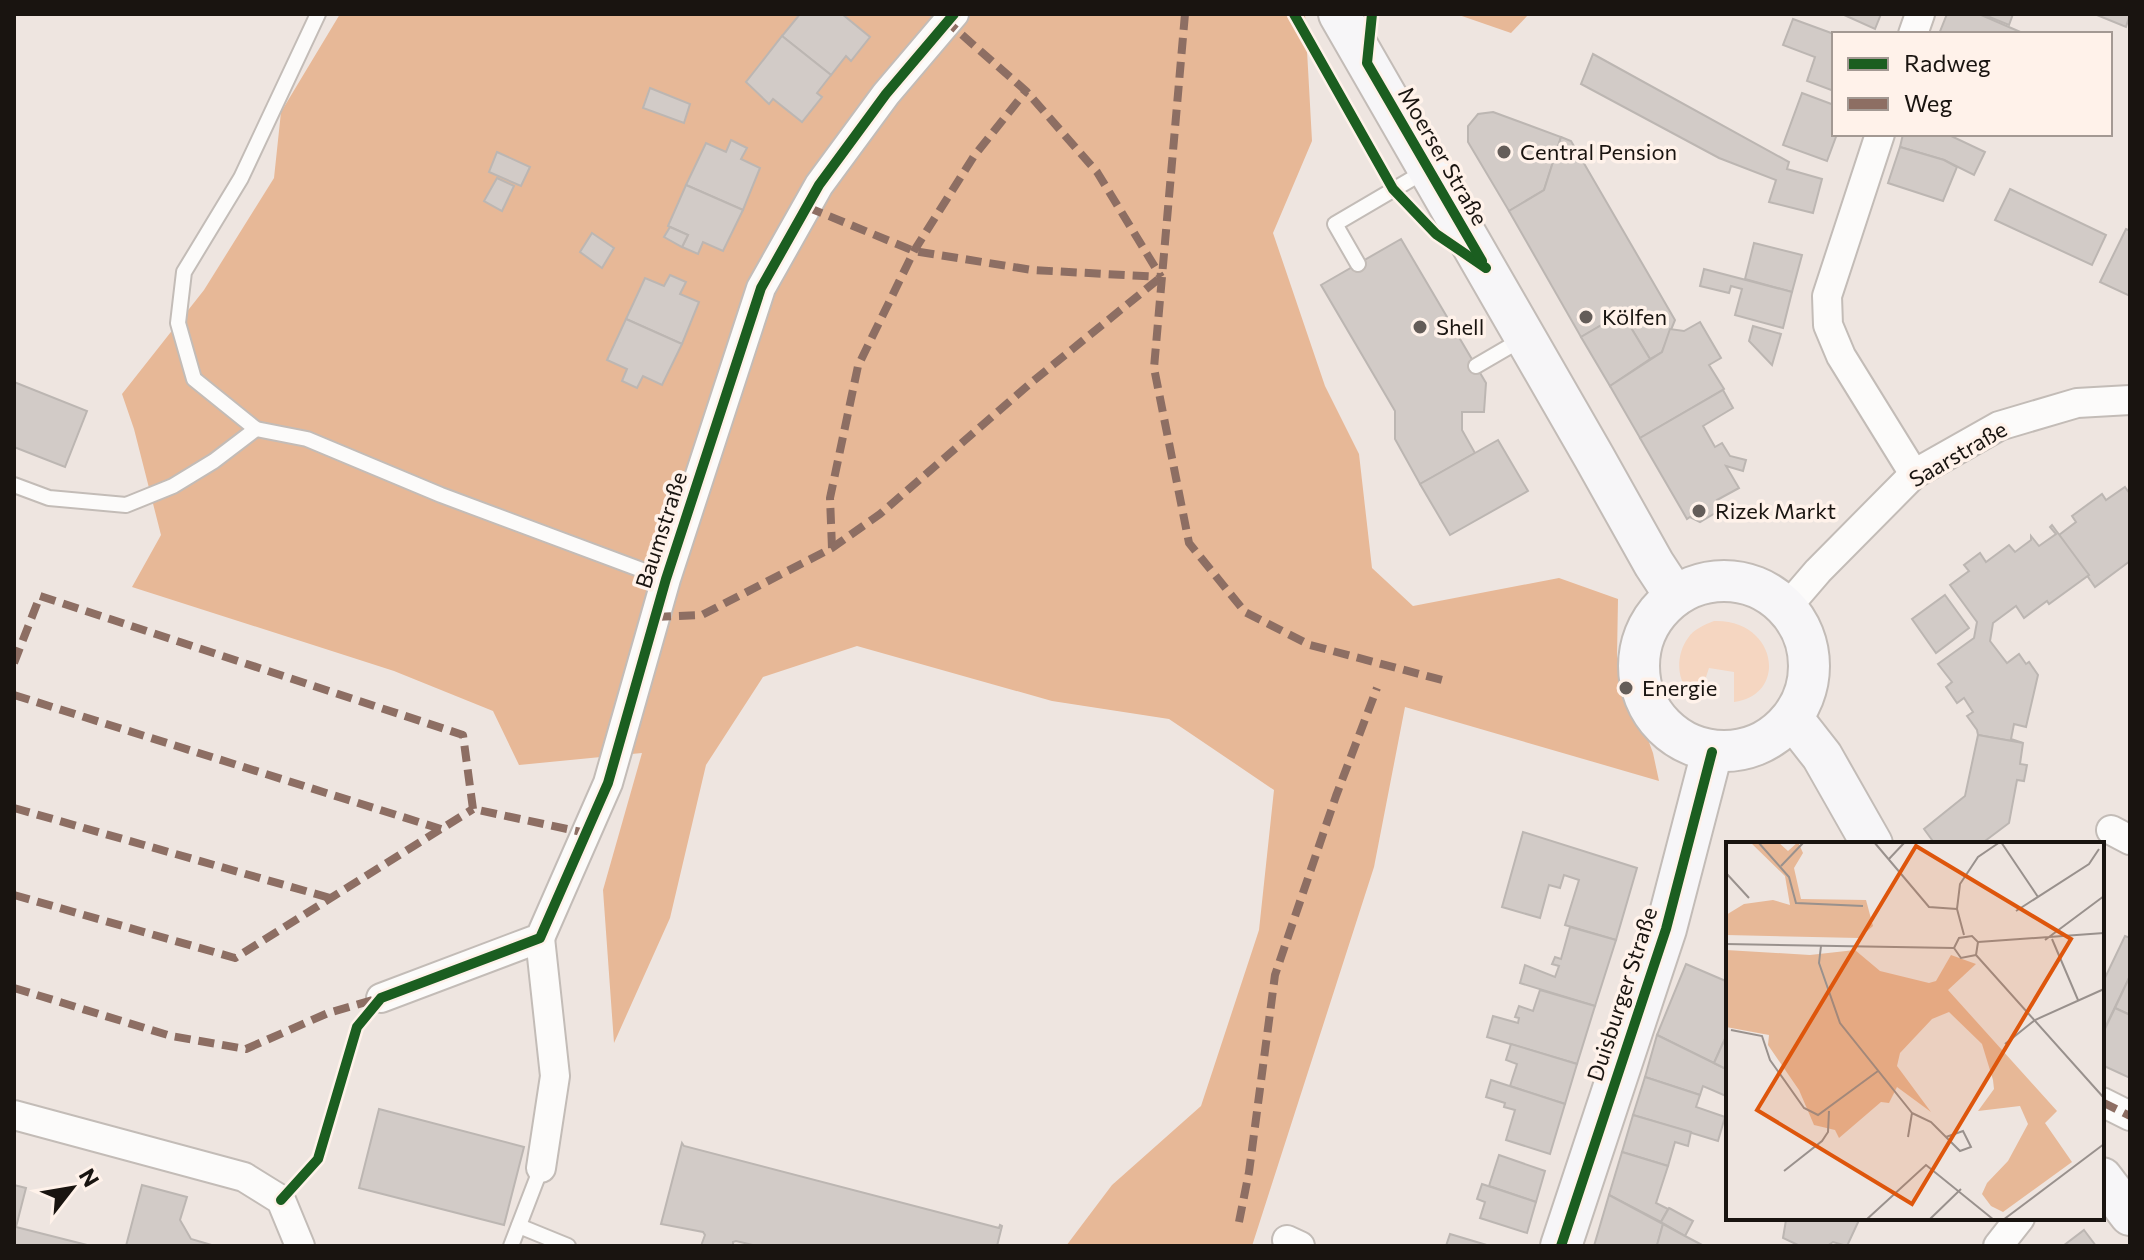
<svg xmlns="http://www.w3.org/2000/svg" width="2144" height="1260" viewBox="0 0 2144 1260" font-family="Commissioner,sans-serif">
<rect width="100%" height="100%" fill="#eee5e0"/>
<path fill="#f5d6c1" d="M1714,621C1777,619 1789,695 1734,702V672L1709,668L1699,698C1676,689 1674,657 1688,638C1694,629 1704,625 1714,621Z"/>
<g fill="#e7b897">
<polygon points="340,14 1305,14 1312,141 1273,233 1325,386 1359,454 1372,568 1413,606 1559,578 1618,599 1617,656 1653,753 1659,781 1405,707 1374,867 1252,1246 1066,1246 1112,1185 1201,1106 1259,930 1274,790 1169,719 1052,701 857,646 763,677 706,765 670,918 614,1043 603,890 642,753 519,765 493,711 394,671 132,587 161,535 134,429 122,394 204,290 274,178 281,112"/>
<polygon points="1456,14 1529,14 1511,33"/>
</g>
<g fill="#d2cbc7" stroke="#bcb6b2" stroke-width="2">
<polygon points="800,14 842,14 870,37 851,61 846,56 831,75 782,36"/>
<polygon points="1842,14 1881,14 1875,29"/>
<polygon points="1947,14 1979,14 2025,34 1939,34"/>
<polygon points="1982,14 2013,14 2009,25"/>
<polygon points="2130,14 2126,27 2097,15 2097,14"/>
<polygon points="1793,19 1834,34 1834,91 1807,81 1815,57 1783,45"/>
<polygon points="782,36 831,75 817,93 822,97 802,122 773,99 769,104 746,82"/>
<polygon points="1593,54 1789,162 1787,169 1822,179 1813,213 1769,202 1776,180 1719,158 1581,84"/>
<polygon points="650,88 690,104 684,123 643,108"/>
<polygon points="1802,93 1834,105 1834,134 1837,134 1827,161 1783,145"/>
<polygon points="1493,112 1561,137 1544,190 1509,211 1468,142 1468,126 1478,114"/>
<polygon points="1903,134 1947,134 1985,152 1974,175 1944,160 1900,147"/>
<polygon points="1561,137 1571,141 1675,320 1662,352 1650,359 1622,313 1581,337 1509,211 1544,190"/>
<polygon points="731,140 747,148 741,159 760,168 743,210 686,185 706,143 726,152"/>
<polygon points="1900,147 1944,160 1957,167 1943,201 1888,183"/>
<polygon points="497,152 530,167 521,186 489,172"/>
<polygon points="497,178 514,186 502,211 484,201"/>
<polygon points="686,185 743,210 723,251 703,242 698,254 682,247 688,235 668,226"/>
<polygon points="2010,189 2106,235 2092,265 1995,220"/>
<polygon points="670,227 688,235 682,247 664,237"/>
<polygon points="2126,229 2130,231 2130,296 2100,282"/>
<polygon points="592,233 614,248 602,268 580,252"/>
<polygon points="1401,239 1486,383 1484,412 1462,412 1462,430 1475,453 1420,484 1395,439 1395,411 1321,285"/>
<polygon points="1754,243 1802,255 1792,292 1745,279"/>
<polygon points="1704,269 1792,292 1783,328 1735,315 1742,289 1731,286 1729,293 1700,286"/>
<polygon points="670,275 686,282 680,294 699,302 682,344 626,319 645,278 664,286"/>
<polygon points="1622,313 1650,359 1610,386 1581,337"/>
<polygon points="626,319 682,344 662,385 643,376 637,388 622,381 627,369 607,360"/>
<polygon points="1700,322 1721,358 1709,365 1724,389 1640,438 1610,386 1662,352 1670,329 1684,331"/>
<polygon points="1753,326 1781,334 1772,365 1749,341"/>
<polygon points="14,382 87,411 65,467 14,447"/>
<polygon points="1723,390 1733,408 1703,426 1715,447 1722,443 1730,456 1746,460 1743,471 1726,466 1739,488 1717,500 1722,509 1700,522 1690,517 1687,519 1640,438"/>
<polygon points="1498,440 1528,491 1450,535 1420,484"/>
<polygon points="2125,487 2130,494 2130,561 2095,587 2059,535 2076,522 2072,516 2102,494 2106,500"/>
<polygon points="2052,525 2089,575 2049,604 2047,601 2024,618 2016,606 1993,623 1990,641 2007,663 2019,654 2026,664 2029,662 2038,675 2026,727 2014,724 2011,739 2023,743 1978,735 1977,730 1967,716 1973,712 1964,698 1957,703 1946,687 1952,682 1938,664 1974,638 1977,622 1950,585 1969,571 1964,565 1980,553 1986,562 2009,545 2015,552 2031,540 2031,536 2039,546 2056,534 2050,527"/>
<polygon points="1945,595 1969,628 1936,653 1912,619"/>
<polygon points="1978,735 2023,743 2020,764 2027,765 2024,781 2017,780 2009,823 1981,844 1935,844 1924,829 1965,796"/>
<polygon points="1523,832 1637,868 1616,940 1565,925 1579,880 1564,875 1560,888 1549,885 1540,918 1502,907"/>
<polygon points="1570,927 1616,940 1595,1006 1520,983 1525,965 1555,977 1559,966 1552,964 1555,957 1561,959"/>
<polygon points="2125,936 2130,938 2130,976 2102,1034 2102,984"/>
<polygon points="1686,964 1728,982 1728,1032 1714,1063 1657,1035"/>
<polygon points="2130,976 2130,1015 2115,1008"/>
<polygon points="1540,990 1595,1006 1577,1064 1487,1037 1493,1016 1518,1023 1519,1018 1515,1017 1519,1006 1533,1011"/>
<polygon points="2115,1008 2130,1015 2130,1078 2102,1065 2102,1035"/>
<polygon points="1657,1035 1728,1070 1726,1096 1703,1086 1700,1095 1645,1077"/>
<polygon points="1723,1043 1728,1045 1728,1070 1714,1063"/>
<polygon points="1511,1044 1577,1064 1565,1104 1510,1086 1517,1064 1506,1060"/>
<polygon points="1645,1077 1700,1095 1696,1107 1725,1117 1718,1141 1633,1115"/>
<polygon points="1491,1080 1565,1104 1550,1154 1506,1140 1515,1110 1504,1107 1505,1103 1486,1097"/>
<polygon points="379,1109 524,1147 504,1225 359,1188"/>
<polygon points="1633,1115 1691,1132 1688,1146 1675,1142 1668,1166 1622,1152"/>
<polygon points="682,1143 684,1146 999,1228 1000,1225 1002,1226 997,1246 757,1246 736,1241 733,1242 733,1246 701,1246 705,1235 703,1232 661,1224"/>
<polygon points="1622,1152 1668,1166 1656,1203 1668,1209 1661,1222 1609,1195"/>
<polygon points="1499,1155 1545,1171 1536,1202 1489,1186"/>
<polygon points="1482,1184 1536,1202 1527,1233 1480,1218 1485,1202 1477,1199"/>
<polygon points="14,1185 26,1188 16,1227 91,1246 14,1246"/>
<polygon points="142,1185 187,1197 180,1220 191,1239 215,1246 126,1246"/>
<polygon points="1609,1195 1663,1224 1657,1246 1594,1246"/>
<polygon points="1669,1208 1693,1221 1685,1236 1661,1222"/>
<polygon points="1782,1218 1860,1218 1847,1246 1833,1242 1827,1246 1800,1246 1783,1238 1786,1220"/>
<polygon points="1663,1224 1685,1236 1704,1246 1657,1245"/>
<polygon points="2084,1230 2096,1246 2063,1246"/>
<polygon points="1450,1234 1490,1246 1446,1246"/>
</g>
<g fill="none" stroke-linecap="round" stroke-linejoin="round">
<defs>
<g id="lane">
<polyline points="318,14 241,178 184,272 178,323 194,379 256,429 307,439 441,495 666,579"/>
<polyline points="1358,264 1335,224 1427,170"/>
<polyline points="1476,366 1524,338"/>
<polyline points="14,485 49,498 126,505 173,486 214,461 256,429"/>
<polyline points="519,1226 568,1246"/>
<polyline points="511,1246 541,1168"/>
</g>
<g id="street">
<polyline points="1913,34 1920,14"/>
<polyline points="1880,134 1827,296 1828,325 1841,356 1914,474"/>
<polyline points="1787,607 1818,571 1914,474 1999,426 2077,403 2130,400"/>
<polyline points="2111,830 2130,840"/>
<polyline points="540,938 555,1076 541,1168"/>
<polyline points="381,998 540,938 608,783 666,579 761,288 819,185 886,94 954,14"/>
<polyline points="2102,1102 2130,1116"/>
<polyline points="14,1115 244,1177 281,1200 300,1246"/>
<polyline points="1287,1240 1300,1246"/>
<polyline points="1998,1246 2020,1218"/>
</g>
<g id="secondary">
<polyline points="1339,14 1594,457 1654,564 1675,596"/>
<circle cx="1724" cy="666" r="85"/>
<polyline points="1793,719 1822,756 1872,844"/>
<polyline points="2102,1178 2130,1215"/>
<polyline points="1561,1246 1666,929 1712,752"/>
</g>
</defs>
<use href="#lane" stroke="#c3bcb7" stroke-width="18"/>
<use href="#street" stroke="#c3bcb7" stroke-width="32"/>
<use href="#secondary" stroke="#c3bcb7" stroke-width="44"/>
<use href="#lane" stroke="#fcfbfa" stroke-width="14"/>
<use href="#street" stroke="#fcfbfa" stroke-width="28"/>
<use href="#secondary" stroke="#f7f6f8" stroke-width="40"/>
<g stroke="#8d6e63" stroke-width="8" stroke-dasharray="16 8" stroke-linecap="butt">
<polyline points="1185,14 1154,368 1189,543 1245,612 1310,645 1442,680"/>
<polyline points="944,19 1026,91 1097,172 1161,277"/>
<polyline points="807,207 914,251 1032,270 1161,277"/>
<polyline points="832,548 830,498 858,366 914,251 974,156 1026,91"/>
<polyline points="655,617 702,615 832,548 880,514 1032,382 1161,277"/>
<polyline points="14,663 40,596 463,735 473,809 586,833"/>
<polyline points="14,695 441,829"/>
<polyline points="14,808 330,898"/>
<polyline points="14,895 235,958 473,809"/>
<polyline points="14,988 171,1036 246,1049 328,1013 380,998"/>
<polyline points="2102,1102 2130,1116"/>
<polyline points="1239,1222 1249,1172 1275,975 1336,796 1377,688"/>
</g>
<defs>
<g id="cycleway">
<polyline points="1294,14 1393,189 1436,234 1486,268"/>
<polyline points="1372,14 1367,63 1482,261"/>
<polyline points="281,1200 318,1159 357,1027 381,998 540,938 608,783 666,579 761,288 819,185 886,94 954,14"/>
<polyline points="1561,1246 1666,929 1712,752"/>
</g>
</defs>
<use href="#cycleway" stroke="#fff2ea" stroke-width="15"/>
<use href="#cycleway" stroke="#1b5e20" stroke-width="10"/>
</g>
<g fill="#645d59" stroke="#fff2ea" stroke-width="3">
<circle cx="1504" cy="152" r="8"/>
<circle cx="1586" cy="317" r="8"/>
<circle cx="1420" cy="327" r="8"/>
<circle cx="1699" cy="511" r="8"/>
<circle cx="1626" cy="688" r="8"/>
</g>
<g text-anchor="middle" stroke-width="7" stroke-linejoin="round" paint-order="stroke">
<g font-size="22" fill="#191410" stroke="#fff2ea" text-anchor="start">
<text x="1520" y="160">Central Pension</text>
<text x="1602" y="325">Kölfen</text>
<text x="1436" y="335">Shell</text>
<text x="1715" y="519">Rizek Markt</text>
<text x="1642" y="696">Energie</text>
</g>
<g font-size="22" fill="#191410" stroke="#fff2ea">
<text transform="translate(1443 156) rotate(60)" y="8">Moerser Straße</text>
<text transform="translate(1958 454) rotate(-30)" y="8">Saarstraße</text>
<text transform="translate(661 530) rotate(-72)" y="8">Baumstraße</text>
<text transform="translate(1622 994) rotate(-72)" y="8">Duisburger Straße</text>
</g>
</g>
<g transform="translate(1726 842)">
<rect width="378" height="378" fill="#eee5e0"/>
<path d="M24,0H52L62,9L72,0L77,11L68,26L75,57L140,58L147,84L133,96L0,93V73L18,62L47,58L64,63L59,34ZM0,108L84,113L129,108L154,129L203,141L210,139L225,113L250,122L222,148L331,269L319,281L346,320L277,370L265,364L256,352L261,341L282,319L302,282L294,264L252,269L268,247L267,238L256,202L223,170L206,177L174,211L171,224L205,270L171,245L163,261L155,260L113,296L109,288L88,283L73,248L42,203L43,193L0,185Z" fill="#e7b897"/>
<path fill="none" stroke="#99918d" stroke-width="2" d="M32,0L63,35L70,61L137,64M148,0L203,65L231,67M275,0L312,55M162,18L179,0M55,24L78,0M0,31L23,56M290,69L363,22L373,7M238,93L231,67L234,42L252,15L274,0M326,97L352,158M319,98L378,54M252,100L378,91M0,102L228,106M95,104L93,121L114,181L186,271L182,295M228,106L233,96L246,94L252,100L250,113M228,106L235,116L250,113M250,113L378,256M5,188L36,194L44,218L78,266L92,273L152,229M279,202L309,178L378,147M186,271L205,280L234,309L245,305L237,289L220,295M58,329L96,299L102,290L103,269M140,378L200,323L268,378M203,378L235,347M277,378L378,302"/>
<path fill="#de560c" fill-opacity="0.15" stroke="#de560c" stroke-width="4" d="M190,4L345,97L186,362L31,268Z"/>
<rect width="378" height="378" fill="none" stroke="#191410" stroke-width="4"/>
</g>
<rect width="2144" height="1260" fill="none" stroke="#191410" stroke-width="32"/>
<rect x="1832" y="32" width="280" height="104" fill="#fff2ea" stroke="#a39993" stroke-width="2"/>
<rect x="1848" y="58" width="40" height="12" fill="#1b5e20" stroke="#a39993" stroke-width="2"/>
<text x="1904" y="72" font-size="24" fill="#191410">Radweg</text>
<rect x="1848" y="98" width="40" height="12" fill="#8d6e63" stroke="#a39993" stroke-width="2"/>
<text x="1904" y="112" font-size="24" fill="#191410">Weg</text>
<g transform="translate(72 1188) rotate(59)" stroke="#fff2ea" stroke-width="6" paint-order="stroke">
<path d="M0-6L14 30L0 20L-14 30Z" fill="#191410"/>
<text y="-12" font-size="22" font-weight="bold" text-anchor="middle" fill="#191410">N</text>
</g>
</svg>
